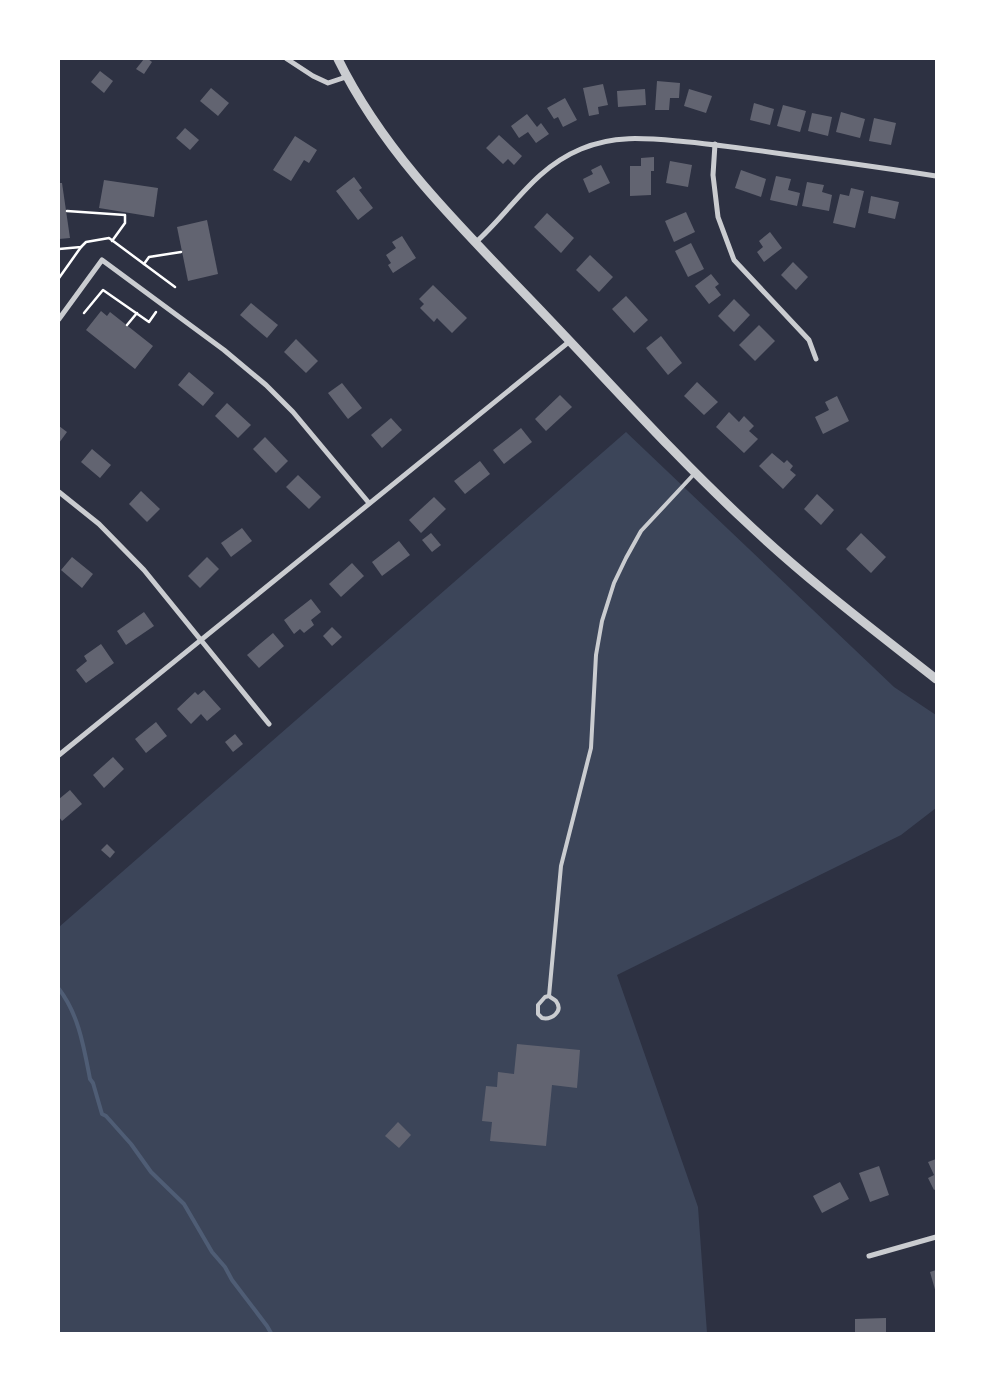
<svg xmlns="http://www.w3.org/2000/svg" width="995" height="1392" viewBox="0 0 995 1392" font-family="Overpass,sans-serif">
<rect width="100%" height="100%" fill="#2d3142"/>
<polygon fill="#3c4559" points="626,432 894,687 936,715 936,808 901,835 617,975 698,1207 707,1333 59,1333 59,927"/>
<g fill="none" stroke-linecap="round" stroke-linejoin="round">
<path stroke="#4f5d75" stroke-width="4" d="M59,989C79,1015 84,1048 90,1079L93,1083L102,1114L106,1116L131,1144L151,1172L184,1204L212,1252L225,1267L232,1280L267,1326L271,1333"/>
</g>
<g fill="#626471">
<polygon points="144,59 148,59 152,62 144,74 136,69"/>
<polygon points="100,71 113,81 104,93 91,82"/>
<polygon points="657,81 680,83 679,98 670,98 669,110 655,110"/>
<polygon points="603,84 608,105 598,107 599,114 589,116 583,88"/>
<polygon points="211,88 229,103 218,116 200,101"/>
<polygon points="645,89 646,105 618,107 617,91"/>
<polygon points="689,89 712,96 706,113 684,106"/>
<polygon points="565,98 577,120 563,127 558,117 554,119 547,108"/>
<polygon points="754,103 774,109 770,125 750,120"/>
<polygon points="783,105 806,111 800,132 777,126"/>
<polygon points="841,112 865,119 860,138 836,132"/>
<polygon points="812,113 832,117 828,136 808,131"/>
<polygon points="527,114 537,127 541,123 549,134 536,143 528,132 519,138 511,126"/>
<polygon points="874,118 896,123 891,145 869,141"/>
<polygon points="185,128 199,140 190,150 176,138"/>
<polygon points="499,135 522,156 514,165 508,159 503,164 486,148"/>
<polygon points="295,136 317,150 309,163 304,160 291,181 273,170"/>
<polygon points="654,157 654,171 651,171 651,195 630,196 630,166 641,166 641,158"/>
<polygon points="670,161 692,165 688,187 666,183"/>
<polygon points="601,165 610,183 589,193 583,179 593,174 591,170"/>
<polygon points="741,170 766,179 761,197 735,188"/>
<polygon points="776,176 791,179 788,190 800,193 797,206 770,200"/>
<polygon points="354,177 362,188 359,190 373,208 358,220 336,191"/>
<polygon points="104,180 158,188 154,217 99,208"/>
<polygon points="807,182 824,185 822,192 832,195 829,211 802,206"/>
<polygon points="59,183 62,183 70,238 59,239"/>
<polygon points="851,188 864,191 855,228 833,223 840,194 849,196"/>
<polygon points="871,196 899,202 895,219 868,213"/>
<polygon points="686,212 695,232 674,242 665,221"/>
<polygon points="547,213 574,238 561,253 534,227"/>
<polygon points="207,220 218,274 188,281 177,227"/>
<polygon points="770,232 782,248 764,262 757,252 763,247 759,241"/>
<polygon points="402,236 416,258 393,273 388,265 391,263 386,255 396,248 392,242"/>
<polygon points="691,243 704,269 688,277 675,251"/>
<polygon points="590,255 613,277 599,292 576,270"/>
<polygon points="793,262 808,277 796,290 781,275"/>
<polygon points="711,274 719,284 715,287 721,295 709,304 695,286"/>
<polygon points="433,285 467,318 452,333 437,318 434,322 420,308 424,304 419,299"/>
<polygon points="626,296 648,320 634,333 612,309"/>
<polygon points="734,299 750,315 734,332 718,316"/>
<polygon points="251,303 278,325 267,338 240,315"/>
<polygon points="101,311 107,316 110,312 153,346 135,369 86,330"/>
<polygon points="759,325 775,341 755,361 739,345"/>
<polygon points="661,336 682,363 668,375 646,348"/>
<polygon points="296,339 318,361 306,373 284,352"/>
<polygon points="189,372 214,393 203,406 178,385"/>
<polygon points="697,382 718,402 704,415 684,396"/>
<polygon points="342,383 362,408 348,419 328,393"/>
<polygon points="560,395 572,407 546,431 535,419"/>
<polygon points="837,396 849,421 823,434 815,417 829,410 825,402"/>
<polygon points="227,403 251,425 238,438 215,416"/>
<polygon points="729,412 739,422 744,416 754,426 749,431 758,439 744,453 716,427"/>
<polygon points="391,418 402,430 382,448 371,435"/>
<polygon points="59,426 67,432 59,443"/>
<polygon points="521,428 532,442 504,464 493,450"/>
<polygon points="265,437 288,461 276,473 253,449"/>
<polygon points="92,449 111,465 100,478 81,462"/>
<polygon points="772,453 784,463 787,460 793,466 790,470 796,475 783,489 759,466"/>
<polygon points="480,461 490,474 465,494 454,481"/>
<polygon points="298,475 321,497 309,509 286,487"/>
<polygon points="141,491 160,509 147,522 129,504"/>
<polygon points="817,494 834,510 821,525 804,509"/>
<polygon points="434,497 446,509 421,533 409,520"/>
<polygon points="242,528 252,541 231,557 221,543"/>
<polygon points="431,533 441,545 432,552 422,540"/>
<polygon points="861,533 886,557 871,573 846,549"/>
<polygon points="399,541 410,555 382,576 372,562"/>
<polygon points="72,557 93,574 82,588 61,570"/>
<polygon points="207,557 219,569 200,588 188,576"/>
<polygon points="352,563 364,576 341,597 329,584"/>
<polygon points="311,599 321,612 311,620 314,625 304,633 300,629 294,634 284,620"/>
<polygon points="144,612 154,626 126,645 117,631"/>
<polygon points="332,627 342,637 332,646 323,636"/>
<polygon points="273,633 284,646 259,668 247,655"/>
<polygon points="101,644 114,663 86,683 76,670 87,661 84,656"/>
<polygon points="204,690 221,709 207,721 201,714 191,724 177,709 195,692 198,695"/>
<polygon points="156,722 167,736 146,753 135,739"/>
<polygon points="235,734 243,744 233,752 225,742"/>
<polygon points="113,757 124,769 104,788 93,775"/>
<polygon points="70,790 82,804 62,821 59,817 59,799"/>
<polygon points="107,844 115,852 110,858 101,850"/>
<polygon points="517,1044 580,1050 577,1088 552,1085 546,1146 490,1141 492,1122 482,1121 486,1086 497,1087 498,1072 514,1074"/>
<polygon points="398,1122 411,1135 399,1148 385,1136"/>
<polygon points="936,1159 936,1189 934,1190 928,1178 934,1175 928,1162"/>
<polygon points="879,1166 889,1195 870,1202 859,1173"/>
<polygon points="840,1182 849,1199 822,1213 813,1196"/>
<polygon points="936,1270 936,1293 930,1272"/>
<polygon points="886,1318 886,1333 855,1333 855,1319"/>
</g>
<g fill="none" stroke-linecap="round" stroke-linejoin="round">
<g stroke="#fff" stroke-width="2.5">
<polyline points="67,211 125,215 125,223 112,241"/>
<polyline points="59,249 81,247 86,242 109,238 175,287"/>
<polyline points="144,264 149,257 181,252"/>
<polyline points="59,278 81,247"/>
<polyline points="84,313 103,290 149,322 156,312"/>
<polyline points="127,325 137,313"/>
</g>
<g stroke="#caccd0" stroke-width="4">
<polyline points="549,996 561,866 591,748 596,655 602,621 614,583 626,558 641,531 695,473"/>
<path d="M549,996C551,998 554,999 556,1001C564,1012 551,1020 542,1018L538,1014V1005L545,997Z"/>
</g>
<g stroke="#caccd0" stroke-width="5">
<polyline points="287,59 313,76 328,83 346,77"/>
<polyline points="715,144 713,175 718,217 734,260 809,340 816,359"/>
<path d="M475,243C512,210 533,169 581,149C613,135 645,138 678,141C713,144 748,149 783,154C834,161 885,168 936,176"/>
<polyline points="59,319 102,260 224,350 266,385 293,412 369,503"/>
<polyline points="59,492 99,524 144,570 269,724"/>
<polyline points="59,755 570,341"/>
<polyline points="869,1256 936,1237"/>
</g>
<path stroke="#caccd0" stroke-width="9" d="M338,59C387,159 469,235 545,315C611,384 675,456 745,521C805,578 871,628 936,679"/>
</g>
<rect width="995" height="1392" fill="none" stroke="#ffffff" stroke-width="120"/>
</svg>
